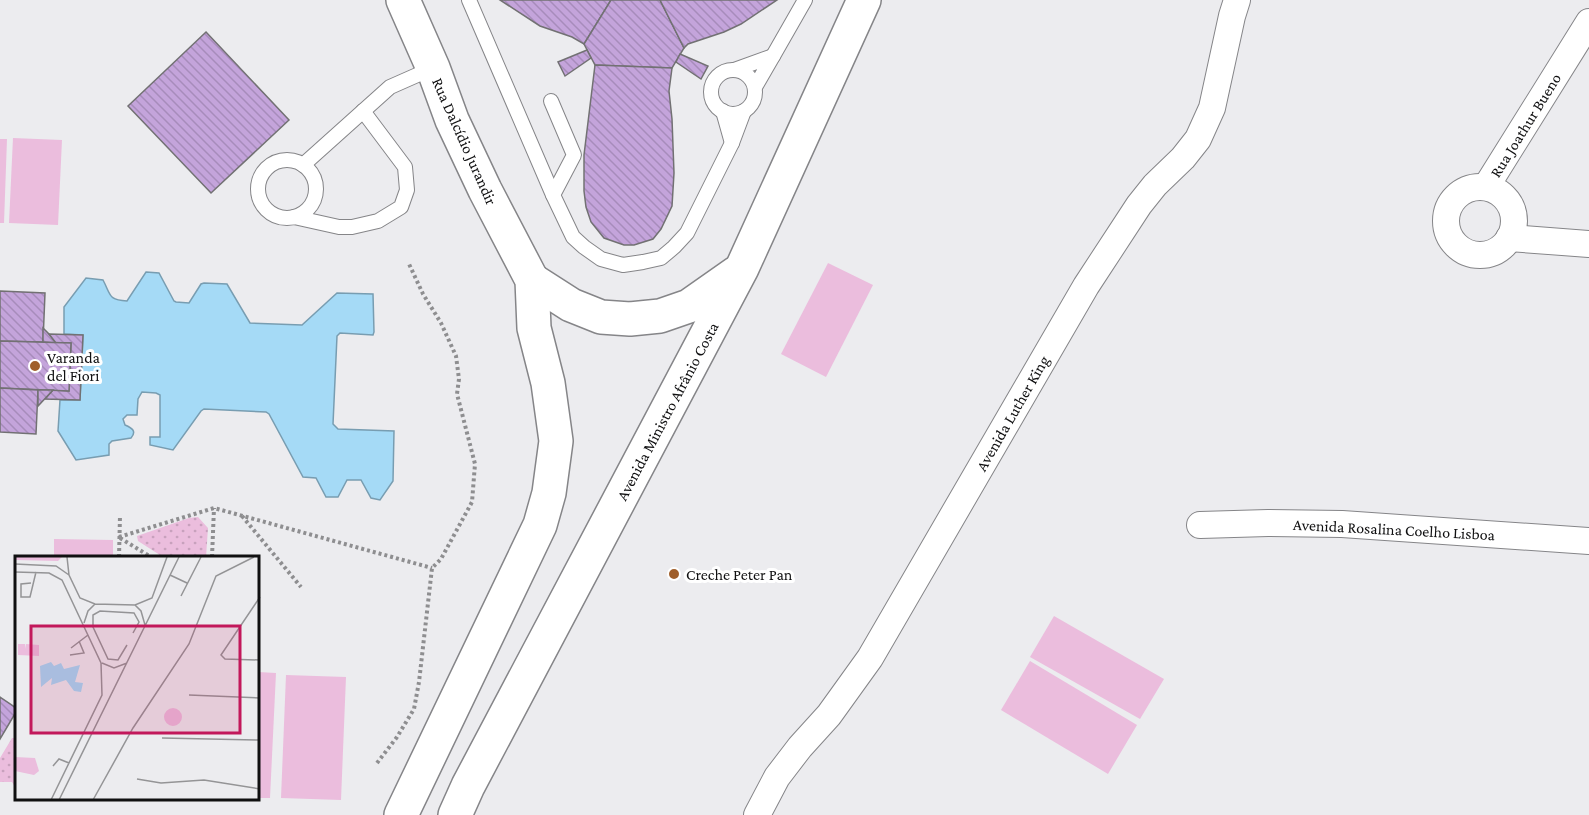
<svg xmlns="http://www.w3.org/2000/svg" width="1589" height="815" viewBox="0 0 1589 815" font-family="'Crimson Pro',serif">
<defs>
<pattern id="grass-dots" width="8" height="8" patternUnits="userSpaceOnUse" patternTransform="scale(1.5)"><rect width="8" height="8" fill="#ebbddd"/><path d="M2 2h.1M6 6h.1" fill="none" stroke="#c8a1bd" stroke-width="1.8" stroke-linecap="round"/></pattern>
<pattern id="building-back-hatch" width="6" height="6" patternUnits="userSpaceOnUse" patternTransform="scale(1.5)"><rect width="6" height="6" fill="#c4a4db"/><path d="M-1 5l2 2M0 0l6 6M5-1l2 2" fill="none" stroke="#a78cbb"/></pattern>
</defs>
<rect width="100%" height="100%" fill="#ececef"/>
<g fill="url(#grass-dots)">
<polygon points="198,517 208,528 206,557 163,557 138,541 137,536 189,518"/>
<polygon points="12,738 16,738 16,789 12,782 0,782 0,758"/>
</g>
<g fill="#ebbddd">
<polygon points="13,138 62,140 58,225 9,223"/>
<polygon points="0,139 7,139 4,223 0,223"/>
<polygon points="828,263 873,285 826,377 781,354"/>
<polygon points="54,539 113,540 113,557 54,557"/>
<polygon points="1054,616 1164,679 1140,719 1030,657"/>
<polygon points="1030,661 1137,725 1108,774 1001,710"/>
<polygon points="258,672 276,673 270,798 258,798"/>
<polygon points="286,675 346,677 341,800 281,798"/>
</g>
<path fill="#a5daf6" stroke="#789db1" stroke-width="1.5" d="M146,272L159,273L174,301L176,302L189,303L201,284L204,283L227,284L250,323L302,325L337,293L373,294L374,332L373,335L340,333L337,336L333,424L338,429L394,431L393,481L380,500L371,498L361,480H347L338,497H326L316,478L303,477L269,414L266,412L204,409L201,411L173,450L150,445V437H160V395L156,393L142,392L138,399L137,415H127L123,419L125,425C132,428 137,431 131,438L112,441L109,444V455L76,460L58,431L60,400H80L83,335L64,334V307L86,278L103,280C111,295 108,300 127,301Z"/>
<g fill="url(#building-back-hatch)" stroke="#727173" stroke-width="1.5">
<polygon points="500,0 611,0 584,44 572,37 540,26"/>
<polygon points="611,0 660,0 684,48 672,68 595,65 584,44"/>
<polygon points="660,0 777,0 741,24 724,32 688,44 684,48"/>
<polygon points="206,32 289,120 211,193 128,106"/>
<polygon points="587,50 591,58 565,76 558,62"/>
<polygon points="680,54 708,66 701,79 676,62"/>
<polygon points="595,65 672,68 669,91 672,119 674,173 672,206 661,229 653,239 634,245 624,245 604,238 591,222 586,207 584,191 584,155"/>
<polygon points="0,291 45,293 43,342 0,341"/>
<polygon points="43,328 49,334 56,343 43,342"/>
<polygon points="49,334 83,335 80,400 45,399 53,390 69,391 71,343 56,343"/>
<polygon points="0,341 71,343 69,391 0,388"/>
<polygon points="0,388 38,390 36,434 0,432"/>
<polygon points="38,390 53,390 38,406"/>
<polygon points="0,697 16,708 16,712 0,739"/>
</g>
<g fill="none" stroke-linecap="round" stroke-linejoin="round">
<defs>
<g id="service">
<polyline points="469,0 553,195 573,237 584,247 601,259 623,265 643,262 661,258 674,247 687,233 732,143"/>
<polyline points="773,56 805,0"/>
<polyline points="734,70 773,56 755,87"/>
<circle cx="733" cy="92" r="22"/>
<polyline points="551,101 574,155 553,195"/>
<polyline points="723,111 732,143 744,111"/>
<circle cx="287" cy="189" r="29"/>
<polyline points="303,165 390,87 433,68"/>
<polyline points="294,217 339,227 352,227 378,221 401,207 407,190 405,167 363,111"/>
</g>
<g id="minor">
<polyline points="1486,187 1589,22"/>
<circle cx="1480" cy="221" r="34"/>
<polyline points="1509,238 1589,244"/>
<polyline points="1200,525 1268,523 1342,524 1589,541"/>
<polyline points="757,815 777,777 800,747 829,715 870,658 1086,286 1139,205 1155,185 1183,158 1198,139 1212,108 1232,16 1237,0"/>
</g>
<g id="tertiary">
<polyline points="532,280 571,305 601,317 630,319 660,316 689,306 736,273"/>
<polyline points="401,815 540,525 549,493 556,441 548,383 534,328 532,280 485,190 452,120 433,68 403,0"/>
<polyline points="455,815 468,786 742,268 864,0"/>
</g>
</defs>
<use href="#service" stroke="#858588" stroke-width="16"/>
<use href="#minor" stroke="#858588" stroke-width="28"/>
<use href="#tertiary" stroke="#858588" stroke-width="36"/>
<g stroke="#8e8e90" stroke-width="4" stroke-dasharray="3 3" stroke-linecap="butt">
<polyline points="242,516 301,587"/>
<polyline points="119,537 214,508 432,568"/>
<polyline points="120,538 151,557"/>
<polyline points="119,557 120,516"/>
<polyline points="212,557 214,508"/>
<polyline points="377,763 397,737 414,709 419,682 432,568 441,559 472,502 475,464 457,394 459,379 456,356 441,323 423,294 409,264"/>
</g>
<use href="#service" stroke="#fff" stroke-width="14"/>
<use href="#minor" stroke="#fff" stroke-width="26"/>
<use href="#tertiary" stroke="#fff" stroke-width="33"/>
</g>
<g fill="#9f5e2a" stroke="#fff" stroke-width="2">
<circle cx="35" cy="366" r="6"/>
<circle cx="674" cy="574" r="6"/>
</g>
<g text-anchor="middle" stroke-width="6" stroke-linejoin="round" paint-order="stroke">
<g font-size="16" fill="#101011" stroke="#fff">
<text transform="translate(1525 125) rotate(-58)" y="6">Rua Joathur Bueno</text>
<text transform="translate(465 141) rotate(66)" y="6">Rua Dalcídio Jurandir</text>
<text transform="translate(667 411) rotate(-62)" y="6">Avenida Ministro Afrânio Costa</text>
<text transform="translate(1012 413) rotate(-60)" y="6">Avenida Luther King</text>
<text transform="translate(1394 529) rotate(3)" y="6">Avenida Rosalina Coelho Lisboa</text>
</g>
<g font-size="16" fill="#101011" stroke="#fff" text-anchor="start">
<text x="47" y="363">Varanda<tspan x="47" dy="18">del Fiori</tspan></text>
<text x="686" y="580">Creche Peter Pan</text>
</g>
</g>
<g transform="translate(15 556)">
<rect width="244" height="244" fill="#ececef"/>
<path d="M0,1H47L43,5L0,4Z" fill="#ebbddd"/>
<path d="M3,88H10V93L11,88L24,89V100L3,99ZM149 161a9 9 0 1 1 18 0a9 9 0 1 1-18 0ZM0,201L20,202L24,215L19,219L0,215Z" fill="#ebbddd"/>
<path d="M36,106L39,110L46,107L49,113L65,109L60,126L68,127L66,136L59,135L51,124L36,129L37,122L26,131L25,110Z" fill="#a5daf6"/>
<path fill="none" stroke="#949496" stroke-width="1.5" d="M52,1L54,19L65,42L80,48L120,49L137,42L152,1M0,8L41,10L54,19M0,16L34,17L47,24L86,107L87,139L36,244M155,19L172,27M16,27L6,28V41H15L21,16M166,40L186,1M245,41L206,99L210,103L245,104M120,49L126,55L130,69M69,67L73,55L80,48M112,89L103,104L93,103L78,71V59L85,55L119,57L124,66L118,77M56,92L73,79M55,99L69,97L64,85M87,107L99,112L112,107M174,139L245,142M147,182L245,184M38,210L44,203L54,207M122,223L146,227L189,224L245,233M44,244L164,1M78,244L118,172L174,88L201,20L239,1"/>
<path fill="#c2185b" fill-opacity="0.15" stroke="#c2185b" stroke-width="3" d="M16,70H225V177H16Z"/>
<rect width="244" height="244" fill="none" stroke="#101011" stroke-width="3"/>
</g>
</svg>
